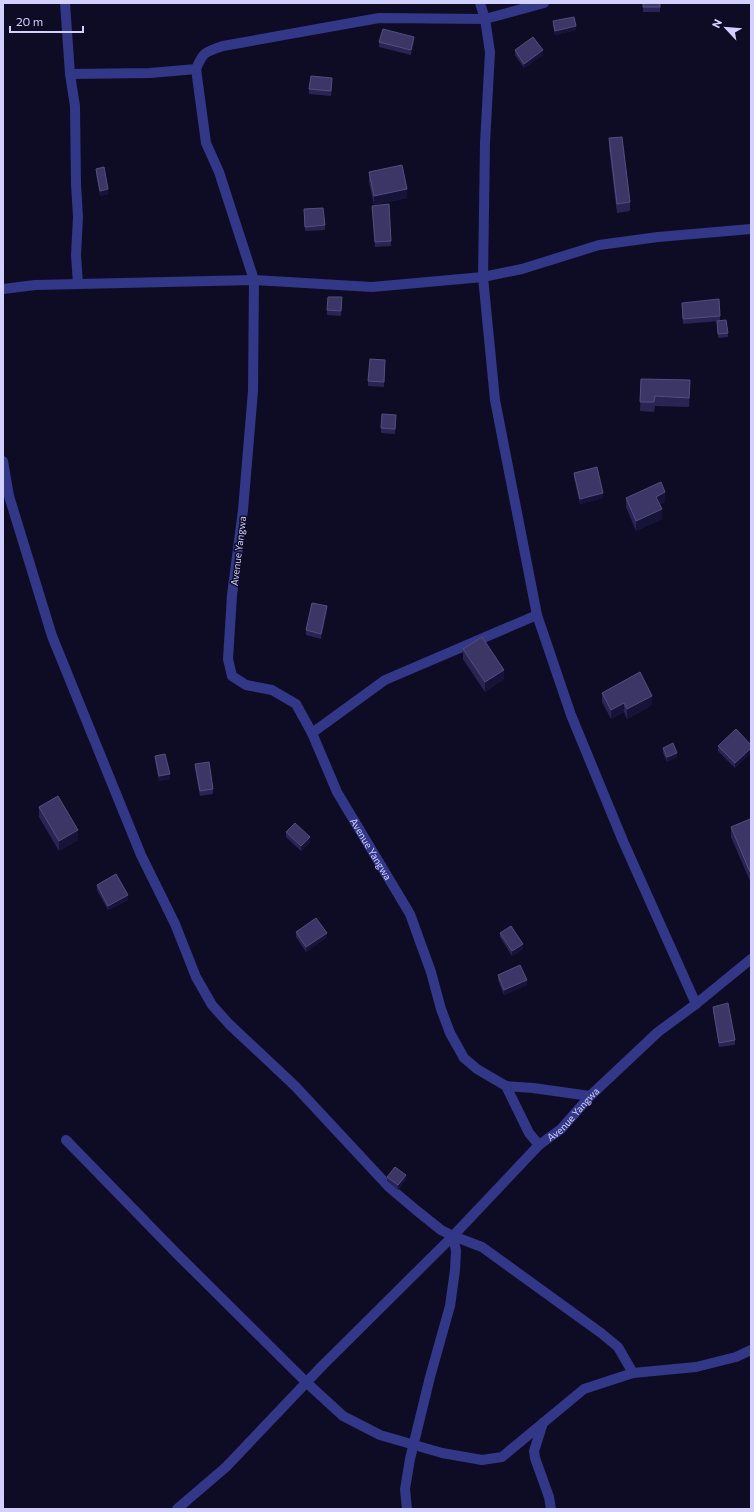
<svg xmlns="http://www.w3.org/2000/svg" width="754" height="1512" viewBox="0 0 754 1512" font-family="Commissioner,sans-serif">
<rect width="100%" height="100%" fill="#0e0c24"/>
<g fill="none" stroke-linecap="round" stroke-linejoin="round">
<g stroke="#333787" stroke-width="10">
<polyline points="65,3 70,74 75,106 76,184 78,217 76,255 78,284"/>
<polyline points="480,3 485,19 544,3"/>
<path id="s1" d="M196,69L206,143L219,172L254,280L253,391L243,510L232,595L228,659L232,676L246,685L272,690L296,704L312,733L337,792L410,914L431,972L441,1009L450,1033L464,1058L477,1069L506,1086L529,1133L539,1145L561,1129L590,1096L658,1032L696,1004L751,959"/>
<path d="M70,74L150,73L196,69C203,52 205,52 223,46L379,18L485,19L490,52L485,143L483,277L495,400L537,615L571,715L623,841L696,1004"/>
<polyline points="3,289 35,285 254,280 372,287 483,277 522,269 599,245 658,237 751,229"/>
<polyline points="3,461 9,496 52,636 141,855 175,924 196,977 212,1005 229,1024 295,1086 390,1188 416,1210 441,1230 453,1236 482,1247 601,1333 618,1347 633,1373"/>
<polyline points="312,733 385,680 537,615"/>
<polyline points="506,1086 533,1088 590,1096"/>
<polyline points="66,1140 178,1255 307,1383 343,1416 380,1435 442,1453 482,1460 502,1457 584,1389 633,1373 696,1367 736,1357 751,1350"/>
<polyline points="543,1423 534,1451 535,1458 549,1497 551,1509"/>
<polyline points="177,1509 226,1467 322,1366 453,1236 539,1145"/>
<polyline points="407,1509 405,1489 410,1459 430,1377 450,1306 455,1270 456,1251 453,1236"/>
</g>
</g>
<g fill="#292454">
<rect x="643" y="3" width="17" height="9"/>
<polygon points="553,21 576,30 555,35 553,26"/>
<polygon points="379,42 414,42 411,55 379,47"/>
<polygon points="515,50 543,55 524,68 515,55"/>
<polygon points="332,83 331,96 309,94 309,89"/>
<polygon points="609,138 630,202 630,211 617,213 609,148"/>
<polygon points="96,169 108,194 100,196 96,173"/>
<polygon points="369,172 407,198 374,205 369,182"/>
<polygon points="372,206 391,241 391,246 375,247"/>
<polygon points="304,209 325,225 325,230 305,231"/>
<polygon points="342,297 341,316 327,315 327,310"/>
<polygon points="682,303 720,316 720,321 683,324"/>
<polygon points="717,321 728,333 728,337 718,338"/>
<polygon points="385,365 384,387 368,386 368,381"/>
<polygon points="641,379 690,390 689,407 655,406 654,412 640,411"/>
<polygon points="396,420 395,434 381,433 381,428"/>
<polygon points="574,473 603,498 580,504 574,478"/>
<polygon points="626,498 665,502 660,504 662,519 636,531 626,507"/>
<polygon points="327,611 321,639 306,635 306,630"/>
<polygon points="463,649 504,679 485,692 463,659"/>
<polygon points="602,693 652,705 627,719 624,712 611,719 602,702"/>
<polygon points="751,745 735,768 718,751 718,746"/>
<polygon points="663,748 677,757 667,762 663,753"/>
<polygon points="155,756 170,779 159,781 155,761"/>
<polygon points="195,764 213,789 213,794 200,796 195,769"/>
<polygon points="39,807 78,840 59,851 39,817"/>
<polygon points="751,821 751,881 750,881 731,837 731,827"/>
<polygon points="286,832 310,842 301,851 286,837"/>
<polygon points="97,885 128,900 108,910 97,890"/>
<polygon points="296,932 327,937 306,952 296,937"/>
<polygon points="500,933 523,949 512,956 500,937"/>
<polygon points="498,975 527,985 504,995 498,980"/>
<polygon points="713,1007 735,1040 735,1045 719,1047 713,1011"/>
<polygon points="387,1177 406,1179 398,1190 387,1181"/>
</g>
<g fill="#161339">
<polygon points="576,26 576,30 555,35 555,31"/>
<polygon points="414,37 414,42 411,55 411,50"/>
<polygon points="543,50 543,55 524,68 524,64"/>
<polygon points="108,189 108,194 100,196 100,191"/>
<polygon points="407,189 407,198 374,205 374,196"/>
<polygon points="665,492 665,502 656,506 656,497"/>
<polygon points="603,493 603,498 580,504 580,499"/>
<polygon points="662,509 662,519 636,531 636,521"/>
<polygon points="327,606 327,611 321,639 321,634"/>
<polygon points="504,670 504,679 485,692 485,682"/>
<polygon points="652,696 652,705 627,719 627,709"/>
<polygon points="624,703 624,712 611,719 611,710"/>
<polygon points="751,748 751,753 735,768 735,763"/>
<polygon points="677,753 677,757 667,762 667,757"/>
<polygon points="170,774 170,779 159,781 159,776"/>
<polygon points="78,830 78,840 59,851 59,841"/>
<polygon points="310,837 310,842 301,851 301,846"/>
<polygon points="128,895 128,900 108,910 108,906"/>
<polygon points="327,933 327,937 306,952 306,947"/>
<polygon points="523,944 523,949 512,956 512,951"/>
<polygon points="527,980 527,985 504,995 504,990"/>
<polygon points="406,1175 406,1179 398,1190 398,1185"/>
</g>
<g fill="#3b3666" stroke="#524e7e">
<rect x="643" y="3" width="17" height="4"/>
<polygon points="574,17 576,26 555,31 553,21"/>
<polygon points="383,29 414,37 411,50 379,42"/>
<polygon points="533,37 543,50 524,64 515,50"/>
<polygon points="311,76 332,78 331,91 309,89"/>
<polygon points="622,137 630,202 617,204 609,138"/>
<polygon points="402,165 407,189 374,196 369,172"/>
<polygon points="104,167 108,189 100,191 96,169"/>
<polygon points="389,204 391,241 375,242 372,206"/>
<polygon points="323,208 325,225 305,227 304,209"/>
<polygon points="328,297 342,297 341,311 327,310"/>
<polygon points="719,299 720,316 683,319 682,303"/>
<polygon points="726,320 728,333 718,334 717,321"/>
<polygon points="370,359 385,360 384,382 368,381"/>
<polygon points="641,379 690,380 689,398 655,396 654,402 640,402"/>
<polygon points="382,414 396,415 395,429 381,428"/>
<polygon points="597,467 603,493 580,499 574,473"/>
<polygon points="661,482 665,492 656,497 662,509 636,521 626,498"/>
<polygon points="312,603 327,606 321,634 306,630"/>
<polygon points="482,637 504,670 485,682 463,649"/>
<polygon points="640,672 652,696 627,709 624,703 611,710 602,693"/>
<polygon points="736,729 751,745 751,748 735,763 718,746"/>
<polygon points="673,743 677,753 667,757 663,748"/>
<polygon points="165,754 170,774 159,776 155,756"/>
<polygon points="209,762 213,789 200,791 195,764"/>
<polygon points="58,796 78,830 59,841 39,807"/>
<polygon points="750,819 751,821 750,872 731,827"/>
<polygon points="295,823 310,837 301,846 286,832"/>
<polygon points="116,874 128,895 108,906 97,885"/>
<polygon points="316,918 327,933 306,947 296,932"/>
<polygon points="511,926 523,944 512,951 500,933"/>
<polygon points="520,965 527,980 504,990 498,975"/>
<polygon points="728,1003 735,1040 719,1043 713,1007"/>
<polygon points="395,1167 406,1175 398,1185 387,1177"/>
</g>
<g text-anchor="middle" stroke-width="3" stroke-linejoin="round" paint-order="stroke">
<g font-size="10" fill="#d1d0ff" stroke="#0e0c24">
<text transform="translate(238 551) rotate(-83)" y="4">Avenue Yangwa</text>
<text dy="4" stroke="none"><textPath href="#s1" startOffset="852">Avenue Yangwa</textPath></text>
<text dy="4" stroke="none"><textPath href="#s1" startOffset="1247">Avenue Yangwa</textPath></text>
</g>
</g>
<rect width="754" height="1512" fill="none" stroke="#d1d0ff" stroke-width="8"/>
<g transform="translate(726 28) rotate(296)" stroke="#0e0c24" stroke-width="3" paint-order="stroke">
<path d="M0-3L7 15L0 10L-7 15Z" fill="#d1d0ff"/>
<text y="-6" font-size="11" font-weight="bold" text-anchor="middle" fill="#d1d0ff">N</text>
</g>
<path d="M10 26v6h73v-6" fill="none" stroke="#d1d0ff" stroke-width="2"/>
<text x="16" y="26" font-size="12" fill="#d1d0ff" stroke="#0e0c24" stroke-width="3" paint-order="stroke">20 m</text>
</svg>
